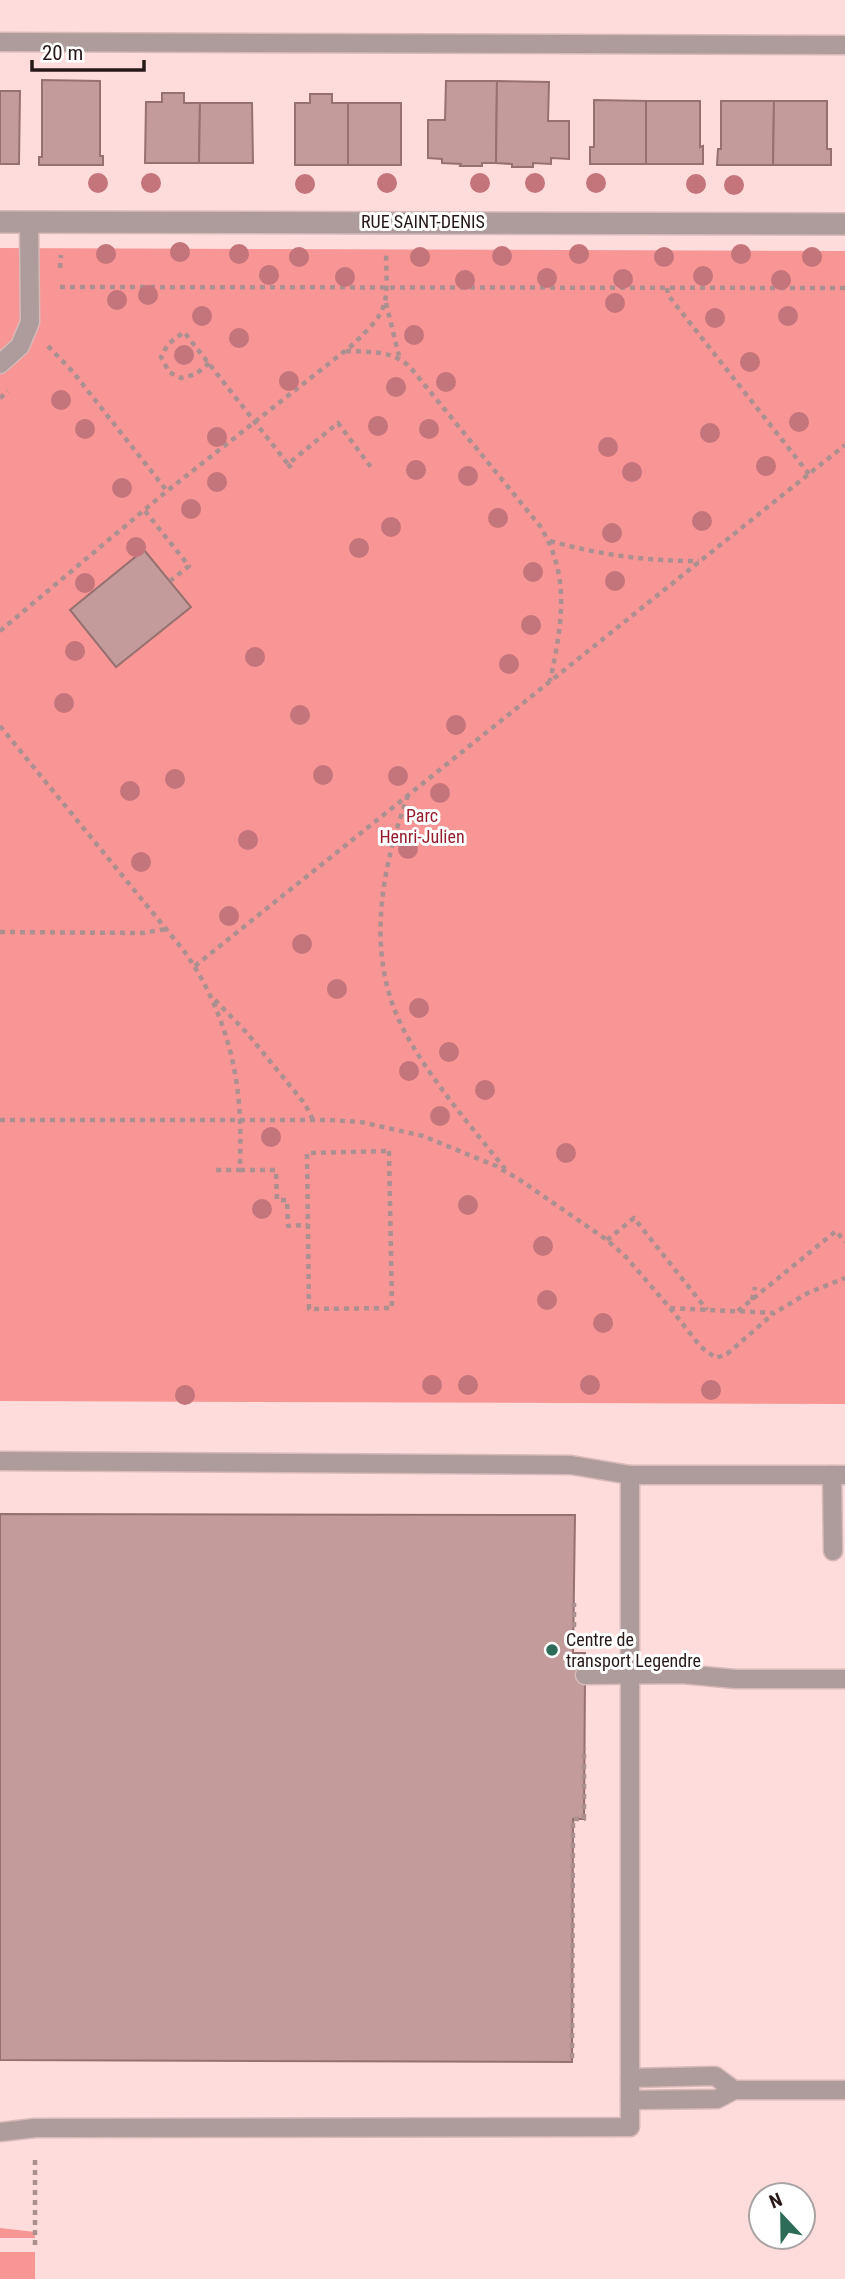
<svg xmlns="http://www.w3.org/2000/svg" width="845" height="2279" viewBox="0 0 845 2279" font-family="'Roboto Condensed',sans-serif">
<rect width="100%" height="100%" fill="#fedcdb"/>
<g fill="#f89595">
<polygon points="0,248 845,251 845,1404 0,1401"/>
<polygon points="0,2228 35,2232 35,2238 0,2238"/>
<rect x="0" y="2252" width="35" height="27"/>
</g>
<g fill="#c39b9a" stroke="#977170" stroke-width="2">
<polygon points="42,80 100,81 100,156 103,156 103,165 39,165 39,157 42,157"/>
<polygon points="446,81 497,81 496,163 482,163 482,166 460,166 461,164 442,163 442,159 428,158 428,120 445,120"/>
<polygon points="497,81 549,82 548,121 569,121 569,159 551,158 551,164 533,163 533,167 512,167 512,164 496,163"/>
<polygon points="0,91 20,91 19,164 0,164"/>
<polygon points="162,93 184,93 184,103 200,103 199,163 145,163 146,102 162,102"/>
<polygon points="310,94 332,94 332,103 348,103 348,165 295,165 295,103 310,103"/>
<polygon points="594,100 646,101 646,164 590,164 590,147 594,147"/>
<polygon points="646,101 700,101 700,147 703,146 703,164 646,164"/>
<polygon points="721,101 774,101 773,165 717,165 718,149 721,149"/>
<polygon points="774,101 827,101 827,149 831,149 831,165 773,165"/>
<polygon points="200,103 252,103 253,163 199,163"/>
<rect x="348" y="103" width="53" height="62"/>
<polygon points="144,550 191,607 116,667 70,610"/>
<polygon points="0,1514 575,1515 573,1653 585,1653 585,1675 584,1819 573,1819 572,2062 0,2060"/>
</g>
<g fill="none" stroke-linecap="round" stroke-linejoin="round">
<defs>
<g id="service">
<polyline points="0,42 845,45"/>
<polyline points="0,364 20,346 30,322 29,222"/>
<polyline points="0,1461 571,1465 630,1475 845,1475"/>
<polyline points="832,1475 833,1551"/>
<polyline points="585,1675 682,1674 735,1679 845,1679"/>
<polyline points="630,2078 715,2076 734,2090"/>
<polyline points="630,2100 717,2099 734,2090 845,2090"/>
<polyline points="0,2132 35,2128 630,2127 630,1475"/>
</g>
<polyline id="minor" points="0,222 845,224"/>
</defs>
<use href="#service" stroke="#d7b9b8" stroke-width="21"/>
<use href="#minor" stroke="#d7b9b8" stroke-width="24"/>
<g stroke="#ab908f" stroke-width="4.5" stroke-dasharray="5 5" stroke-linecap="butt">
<polyline points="60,268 61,255"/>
<polyline points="60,287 845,288"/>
<polyline points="667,288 668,295 809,474"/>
<polyline points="386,303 399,356"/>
<polyline points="48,346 73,372 167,491"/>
<path d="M346,351C370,352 392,350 410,367L540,526C571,576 562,625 550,681"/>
<polyline points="209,363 196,374 181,378 169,372 161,357 168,344 184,332 288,464 338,423 373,470"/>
<polyline points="0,398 8,391"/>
<polyline points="288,464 292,469"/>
<polyline points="145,511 189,566 170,581"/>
<path d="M550,541C601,555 646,561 699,561"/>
<path d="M0,631L167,491L350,347C391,309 387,306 386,252"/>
<path d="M0,726L184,951C219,1000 238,1060 240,1120C241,1137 240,1153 240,1170H213"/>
<path d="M408,795C380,873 364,960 407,1036C434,1084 471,1126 505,1169"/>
<polyline points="0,932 142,933 166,929"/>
<polyline points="195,966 845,445"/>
<polyline points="215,1000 247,1033 305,1104 313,1120"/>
<polyline points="0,1120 329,1120 361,1122 423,1136 496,1166 520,1180 607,1240 626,1257 670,1308 774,1313 808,1293 845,1278"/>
<polygon points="389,1151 392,1308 309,1309 307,1153"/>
<polyline points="240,1170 276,1170 277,1200 287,1200 288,1226 308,1225"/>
<polyline points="607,1240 634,1218 707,1310"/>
<polyline points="752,1300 755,1287"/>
<polyline points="670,1308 701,1347 716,1358 727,1354 773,1314"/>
<polyline points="738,1311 836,1231 845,1242"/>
<polyline points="574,1647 574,1603"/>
<polyline points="572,2058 573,1819 584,1819 584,1748"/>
<polyline points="35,2245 35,2155"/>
</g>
<use href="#service" stroke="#ae9b9b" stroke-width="18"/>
<use href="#minor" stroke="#ae9b9b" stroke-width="21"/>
</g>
<g fill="#c4747b">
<circle cx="98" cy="183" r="10"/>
<circle cx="151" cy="183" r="10"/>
<circle cx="387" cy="183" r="10"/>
<circle cx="480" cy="183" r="10"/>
<circle cx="535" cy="183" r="10"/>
<circle cx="596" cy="183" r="10"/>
<circle cx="305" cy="184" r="10"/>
<circle cx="696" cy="184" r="10"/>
<circle cx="734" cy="185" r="10"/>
<circle cx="180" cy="252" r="10"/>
<circle cx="106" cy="254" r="10"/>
<circle cx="239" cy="254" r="10"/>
<circle cx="579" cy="254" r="10"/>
<circle cx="741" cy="254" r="10"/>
<circle cx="502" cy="256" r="10"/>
<circle cx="299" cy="257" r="10"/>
<circle cx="420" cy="257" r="10"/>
<circle cx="664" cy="257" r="10"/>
<circle cx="812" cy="257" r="10"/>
<circle cx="269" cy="275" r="10"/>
<circle cx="703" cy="276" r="10"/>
<circle cx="345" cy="277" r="10"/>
<circle cx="547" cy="278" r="10"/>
<circle cx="623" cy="279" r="10"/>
<circle cx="465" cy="280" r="10"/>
<circle cx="781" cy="280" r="10"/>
<circle cx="148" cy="295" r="10"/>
<circle cx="117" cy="300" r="10"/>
<circle cx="615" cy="303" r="10"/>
<circle cx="202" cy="316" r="10"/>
<circle cx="788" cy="316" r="10"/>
<circle cx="715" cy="318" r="10"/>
<circle cx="414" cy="335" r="10"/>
<circle cx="239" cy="338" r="10"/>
<circle cx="184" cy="355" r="10"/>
<circle cx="750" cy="362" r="10"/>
<circle cx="289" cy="381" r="10"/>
<circle cx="446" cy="382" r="10"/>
<circle cx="396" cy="387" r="10"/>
<circle cx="61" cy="400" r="10"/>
<circle cx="799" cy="422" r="10"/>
<circle cx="378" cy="426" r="10"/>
<circle cx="85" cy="429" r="10"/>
<circle cx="429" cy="429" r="10"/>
<circle cx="710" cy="433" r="10"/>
<circle cx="217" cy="437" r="10"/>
<circle cx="608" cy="447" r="10"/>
<circle cx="766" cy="466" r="10"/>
<circle cx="416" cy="470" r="10"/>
<circle cx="632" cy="472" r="10"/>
<circle cx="468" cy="476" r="10"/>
<circle cx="217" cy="482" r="10"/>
<circle cx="122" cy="488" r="10"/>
<circle cx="191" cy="509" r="10"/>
<circle cx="498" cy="518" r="10"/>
<circle cx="702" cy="521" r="10"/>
<circle cx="391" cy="527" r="10"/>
<circle cx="612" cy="533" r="10"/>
<circle cx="136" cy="547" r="10"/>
<circle cx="359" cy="548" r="10"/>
<circle cx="533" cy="572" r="10"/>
<circle cx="615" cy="581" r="10"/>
<circle cx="85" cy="583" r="10"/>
<circle cx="531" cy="625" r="10"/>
<circle cx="75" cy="651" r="10"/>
<circle cx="255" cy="657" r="10"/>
<circle cx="509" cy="664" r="10"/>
<circle cx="64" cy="703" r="10"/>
<circle cx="300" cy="715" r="10"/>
<circle cx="456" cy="725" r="10"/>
<circle cx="323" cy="775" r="10"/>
<circle cx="398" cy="776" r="10"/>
<circle cx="175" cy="779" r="10"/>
<circle cx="130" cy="791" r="10"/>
<circle cx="440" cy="793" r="10"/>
<circle cx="248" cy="840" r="10"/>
<circle cx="408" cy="849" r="10"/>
<circle cx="141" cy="862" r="10"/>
<circle cx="229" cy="916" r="10"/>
<circle cx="302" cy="944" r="10"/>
<circle cx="337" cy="989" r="10"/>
<circle cx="419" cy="1008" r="10"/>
<circle cx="449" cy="1052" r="10"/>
<circle cx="409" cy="1071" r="10"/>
<circle cx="485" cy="1090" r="10"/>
<circle cx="440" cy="1116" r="10"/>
<circle cx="271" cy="1137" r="10"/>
<circle cx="566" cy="1153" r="10"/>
<circle cx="468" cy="1205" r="10"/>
<circle cx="262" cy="1209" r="10"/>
<circle cx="543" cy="1246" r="10"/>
<circle cx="547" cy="1300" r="10"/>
<circle cx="603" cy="1323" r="10"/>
<circle cx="432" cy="1385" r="10"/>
<circle cx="468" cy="1385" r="10"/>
<circle cx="590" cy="1385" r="10"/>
<circle cx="711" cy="1390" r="10"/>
<circle cx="185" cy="1395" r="10"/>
</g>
<circle fill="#2d6c58" stroke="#fff" stroke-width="2.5" cx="552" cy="1650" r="7"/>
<g text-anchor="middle" stroke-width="6" stroke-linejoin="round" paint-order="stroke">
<g font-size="18" fill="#281919" stroke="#fff">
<text x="423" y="228">RUE SAINT-DENIS</text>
</g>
<g font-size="18" fill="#951e2d" stroke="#fff">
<text x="422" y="822">Parc<tspan x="422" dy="21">Henri-Julien</tspan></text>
</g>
<g font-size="18" fill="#281919" stroke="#fff" text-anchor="start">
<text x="566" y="1646">Centre de<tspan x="566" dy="21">transport Legendre</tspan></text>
</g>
</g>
<g transform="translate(782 2216) rotate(338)"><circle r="33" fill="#ffffff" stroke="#a9a3a3" stroke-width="2"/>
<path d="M0-5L12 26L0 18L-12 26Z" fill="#2d6c58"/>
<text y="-10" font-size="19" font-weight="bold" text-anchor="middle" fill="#281919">N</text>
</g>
<path d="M32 60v10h112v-10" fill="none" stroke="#281919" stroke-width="3.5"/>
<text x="42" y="60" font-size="21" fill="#281919" stroke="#ffffff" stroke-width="5" paint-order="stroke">20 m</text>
</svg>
